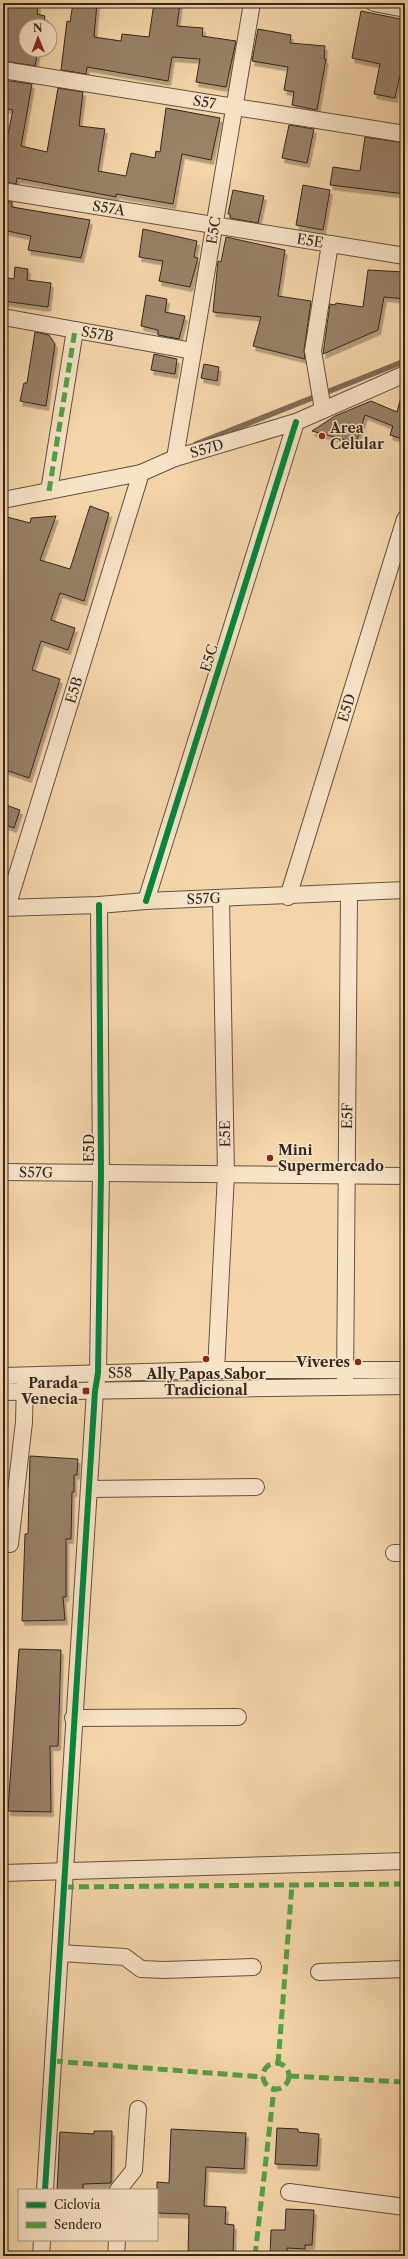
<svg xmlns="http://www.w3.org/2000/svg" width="408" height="2259" viewBox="0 0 408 2259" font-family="'Libre Caslon Text',serif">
<defs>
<filter id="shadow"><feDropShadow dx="2.5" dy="4.5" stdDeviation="0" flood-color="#0004"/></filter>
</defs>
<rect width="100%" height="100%" fill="#f5d6aa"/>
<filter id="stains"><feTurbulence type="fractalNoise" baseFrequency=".005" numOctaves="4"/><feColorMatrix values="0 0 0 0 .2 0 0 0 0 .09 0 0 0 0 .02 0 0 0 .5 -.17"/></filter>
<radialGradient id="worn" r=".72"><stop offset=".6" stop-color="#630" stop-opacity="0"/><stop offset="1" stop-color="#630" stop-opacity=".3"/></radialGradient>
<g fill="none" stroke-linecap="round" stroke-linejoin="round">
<polyline stroke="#806c57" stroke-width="5.5" points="196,444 405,361"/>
</g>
<g fill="#988268" stroke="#332720" filter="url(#shadow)">
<polygon points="3,3 38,5 37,14 45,16 43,26 26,26 26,50 38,50 35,66 3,61"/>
<polygon points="73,3 97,3 94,37 121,41 122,34 149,37 154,3 180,3 177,26 203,28 202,36 236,41 226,87 196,82 200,59 172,57 168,81 87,67 86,74 61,70 67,21 70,22"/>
<polygon points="361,11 405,20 405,76 400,75 395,98 374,94 380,64 352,58"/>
<polygon points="258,29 291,35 290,43 325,46 324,59 326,59 317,110 292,105 294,92 284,90 288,67 252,61"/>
<polygon points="3,80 32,84 21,146 47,152 58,88 83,92 79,126 105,129 98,171 126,176 131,153 155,158 156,151 160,152 166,108 220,118 211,160 182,154 173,204 116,194 116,197 17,178 16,184 3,182 3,143 6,144 13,110 3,108"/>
<polygon points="289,125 314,129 307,163 282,158"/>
<polygon points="365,137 405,143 405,194 330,185 333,167 360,171"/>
<polygon points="303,185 330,190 323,230 296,225"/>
<polygon points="233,190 264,196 258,223 230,218 230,214 228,214"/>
<polygon points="3,201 12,202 12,207 90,220 81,258 28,250 31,236 3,230"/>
<polygon points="143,229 197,241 194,257 198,258 190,287 159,281 163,261 139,257"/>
<polygon points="226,237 285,250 278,296 311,301 304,350 305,359 253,346 261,317 213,312 218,261 221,262"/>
<polygon points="15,267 28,269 27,280 51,283 48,307 3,301 3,277 14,279"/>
<polygon points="368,270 405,272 405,299 384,297 378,330 323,354 330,304 335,305 336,303 363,307"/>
<polygon points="146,295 167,299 165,312 185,316 179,339 158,335 158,330 141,326"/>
<polygon points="35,332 49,335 55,344 46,406 20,401 24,383 27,383"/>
<polygon points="154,354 177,359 175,374 151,370"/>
<polygon points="204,364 219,367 217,381 201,378"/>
<polygon points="401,397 405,397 405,440 390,435 393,426 365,415 356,443 312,431 335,416 371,401 397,412"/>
<polygon points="90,506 109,513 84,601 60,593 51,620 75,628 68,650 41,641 32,670 60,679 29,778 3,769 3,516 30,523 31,518 56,516 40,560 70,569"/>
<polygon points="3,804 20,810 14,828 3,824"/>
<polygon points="30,1456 78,1459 77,1475 74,1475 74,1492 72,1492 71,1539 66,1539 66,1597 63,1597 65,1620 22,1621 25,1534 28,1534"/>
<polygon points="19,1649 61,1650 58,1746 50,1746 51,1812 8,1811"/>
<polygon points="277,2128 298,2129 298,2132 319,2134 317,2166 275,2164"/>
<polygon points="171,2129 246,2133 244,2169 206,2167 204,2206 226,2207 225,2224 234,2225 233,2256 188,2255 189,2214 157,2213 157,2182 169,2183"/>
<polygon points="94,2131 112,2131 111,2183 83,2184 83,2190 57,2190 60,2132 94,2134"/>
<polygon points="286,2209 314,2210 312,2245 305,2245 305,2249 287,2248 287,2256 270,2256 271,2230 285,2230"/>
</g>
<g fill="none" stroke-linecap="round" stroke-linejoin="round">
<defs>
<g id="minor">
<polyline points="374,3 405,9"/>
<path id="s1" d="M3,70L405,134"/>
<path id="s2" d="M3,191L405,256"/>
<path id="s3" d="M3,317L193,351"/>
<polyline points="323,410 313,351 330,244"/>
<path id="s4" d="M175,458L252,3"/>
<polyline points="49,491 75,330"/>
<path id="s5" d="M3,500L141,473L175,458L296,422L405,374"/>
<path id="s6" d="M288,897L405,519"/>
<polyline points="146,901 296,422"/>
<path id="s7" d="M7,907L141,473"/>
<path id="s8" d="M3,908L99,905L146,901L405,890"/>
<path id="s9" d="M3,1172L405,1176"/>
<polyline points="216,1370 226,1174 221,898"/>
<path id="s10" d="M3,1376L216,1370H405"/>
<path id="s11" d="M345,1387L349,894"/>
<polyline points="3,1392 405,1386"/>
<polyline points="89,1489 256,1487"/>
<polyline points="10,1544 24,1422 25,1381"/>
<polyline points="394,1553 405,1553"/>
<polyline points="73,1718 238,1717"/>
<polyline points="3,1873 405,1861"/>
<polyline points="60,1953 125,1957 141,1969 164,1970 253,1967"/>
<polyline points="319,1972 405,1969"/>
<polyline points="45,2190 95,1391 98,1373 101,1173 99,905"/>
<polyline points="118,2190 134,2170 138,2109"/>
<polyline points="289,2192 405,2207"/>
<polyline points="41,2256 42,2240"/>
<polyline points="116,2256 117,2240"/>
</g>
</defs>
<use href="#minor" stroke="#645342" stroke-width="18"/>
<use href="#minor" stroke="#f8e4c8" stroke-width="16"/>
<g stroke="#52a341" stroke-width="5" stroke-dasharray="10 5" stroke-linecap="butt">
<polyline points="49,491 75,330"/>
<polyline points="64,1887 405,1884"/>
<polyline points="53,2061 263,2077"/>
<circle cx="276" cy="2076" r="13"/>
<polyline points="278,2064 292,1885"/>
<polyline points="289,2076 405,2082"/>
<polyline points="255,2256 274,2089"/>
</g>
<defs>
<g id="cycleway">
<polyline points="146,901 296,422"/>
<polyline points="45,2190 95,1391 98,1373 101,1173 99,905"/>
</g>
</defs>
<use href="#cycleway" stroke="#f8e4c8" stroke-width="8"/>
<use href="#cycleway" stroke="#00873e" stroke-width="6"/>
</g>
<g fill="#8f2418" stroke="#f8e4c8" stroke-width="1.5">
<circle cx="322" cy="436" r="4"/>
<circle cx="270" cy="1158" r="4"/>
<circle cx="206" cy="1359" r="4"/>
<circle cx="358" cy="1362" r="4"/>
<rect x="82" y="1387" width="8" height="8" rx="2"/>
</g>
<g text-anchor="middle" stroke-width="3" stroke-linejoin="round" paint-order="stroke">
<g font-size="14" fill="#332720" stroke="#f8e4c8">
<text dy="5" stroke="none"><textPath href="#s1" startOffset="204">S57</textPath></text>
<text dy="5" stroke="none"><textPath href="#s2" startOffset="107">S57A</textPath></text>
<text dy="5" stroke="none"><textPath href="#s4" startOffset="231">E5C</textPath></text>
<text dy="5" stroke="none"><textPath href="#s2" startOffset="311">E5E</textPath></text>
<text dy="5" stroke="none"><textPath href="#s3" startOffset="96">S57B</textPath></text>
<text dy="5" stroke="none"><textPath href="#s5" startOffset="211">S57D</textPath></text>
<text transform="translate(209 658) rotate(-73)" y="5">E5C</text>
<text dy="5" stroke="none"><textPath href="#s7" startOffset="227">E5B</textPath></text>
<text dy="5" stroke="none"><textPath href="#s6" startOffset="198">E5D</textPath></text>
<text dy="5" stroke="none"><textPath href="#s8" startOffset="201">S57G</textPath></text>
<text dy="5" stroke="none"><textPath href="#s11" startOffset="271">E5F</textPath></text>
<text transform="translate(225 1134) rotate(-91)" y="5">E5E</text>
<text transform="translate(89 1148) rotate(-90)" y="5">E5D</text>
<text dy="5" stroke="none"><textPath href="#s9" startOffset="33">S57G</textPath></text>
<text dy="5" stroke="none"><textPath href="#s10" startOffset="117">S58</textPath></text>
</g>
<g font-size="14" font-weight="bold" fill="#332720" stroke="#f8e4c8" text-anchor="start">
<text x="330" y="433">Area<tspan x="330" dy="16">Celular</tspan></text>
<text x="278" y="1155">Mini<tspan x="278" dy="16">Supermercado</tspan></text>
<text x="350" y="1367" text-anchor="end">Viveres</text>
<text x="206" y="1379" text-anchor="middle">Ally Papas Sabor<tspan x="206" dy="16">Tradicional</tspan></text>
<text x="78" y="1388" text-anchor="end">Parada<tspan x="78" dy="16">Venecia</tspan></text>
</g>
</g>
<rect width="408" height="2259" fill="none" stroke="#f5d6aa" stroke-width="16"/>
<rect x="4" y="4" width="400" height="2251" fill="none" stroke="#332720" stroke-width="2"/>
<rect x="8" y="8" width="392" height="2243" fill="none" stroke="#332720"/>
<rect x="18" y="2189" width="140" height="52" fill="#f8e4c8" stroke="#a99885"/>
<rect x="26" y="2202" width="20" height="6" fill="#00873e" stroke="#a99885"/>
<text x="54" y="2209" font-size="12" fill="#332720">Ciclovía</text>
<rect x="26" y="2222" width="20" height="6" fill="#52a341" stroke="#a99885"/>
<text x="54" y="2229" font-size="12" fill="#332720">Sendero</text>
<g transform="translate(38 38) rotate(359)"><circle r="19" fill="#f8e4c8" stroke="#a99885"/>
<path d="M0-3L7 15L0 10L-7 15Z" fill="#8f2418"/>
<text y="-6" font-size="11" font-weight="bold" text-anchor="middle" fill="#332720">N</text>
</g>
<rect width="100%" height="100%" filter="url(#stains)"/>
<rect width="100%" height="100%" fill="url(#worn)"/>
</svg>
